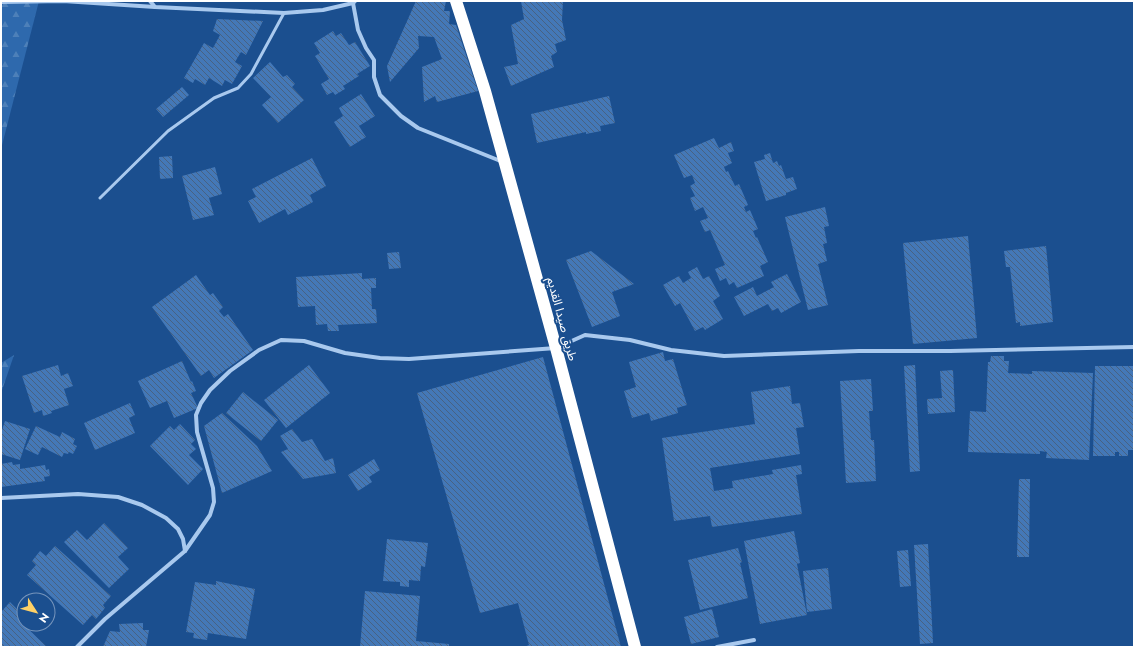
<svg xmlns="http://www.w3.org/2000/svg" width="1135" height="648" viewBox="0 0 1135 648" font-family="Jost,'Noto Sans Arabic',sans-serif">
<defs>
<pattern id="forest-firs" width="22" height="20" patternUnits="userSpaceOnUse"><rect width="22" height="20" fill="#2e69ad"/><path d="M5 1l3.5 6h-7zM16 11l3.5 6h-7z" fill="#4d80b9"/></pattern>
<pattern id="building-back-hatch" width="6" height="6" patternUnits="userSpaceOnUse"><rect width="6" height="6" fill="#4478b7"/><path d="M-1 5l2 2M0 0l6 6M5-1l2 2" fill="none" stroke="#486282"/></pattern>
</defs>
<rect width="100%" height="100%" fill="#1b4f8f"/>
<g fill="url(#forest-firs)">
<polygon points="1,1 39,1 1,149"/>
<polygon points="14,355 1,393 1,363"/>
</g>
<g fill="url(#building-back-hatch)">
<polygon points="416,1 446,1 444,11 450,11 449,24 456,25 478,91 437,102 435,96 424,102 422,67 442,59 434,37 418,36 419,48 390,82 387,66"/>
<polygon points="521,1 563,1 562,20 566,40 555,44 557,52 551,56 554,67 511,86 504,67 518,64 511,25 524,19"/>
<polygon points="217,19 263,21 246,55 241,52 235,62 242,66 232,84 225,80 222,86 209,78 205,85 195,79 193,83 184,78 204,43 213,48 220,35 213,31"/>
<polygon points="333,31 336,36 341,33 349,45 355,42 370,66 357,74 359,76 343,86 345,89 335,95 333,92 327,95 321,84 329,79 315,56 320,53 314,43"/>
<polygon points="270,62 283,77 287,75 295,84 292,87 304,100 278,123 262,105 271,97 253,78"/>
<polygon points="182,87 189,95 163,117 156,109"/>
<polygon points="361,94 375,116 359,126 366,137 350,147 334,122 343,116 339,108"/>
<polygon points="609,96 615,123 600,126 601,131 586,134 586,132 537,143 531,114"/>
<polygon points="714,138 719,148 731,142 734,151 728,153 732,163 724,167 726,172 728,171 735,186 739,184 748,205 744,207 746,212 750,210 758,229 753,231 756,238 757,237 768,262 760,266 764,276 737,288 734,282 729,285 726,278 720,281 715,269 725,265 710,230 705,232 700,221 708,218 703,207 695,211 690,198 695,196 690,186 695,183 692,175 684,178 674,155"/>
<polygon points="770,153 773,163 777,161 779,166 781,165 786,179 793,177 797,189 786,193 786,195 766,201 754,162 765,159 764,155"/>
<polygon points="172,156 173,178 160,179 159,157"/>
<polygon points="312,158 326,186 310,195 313,202 288,215 285,209 259,223 248,201 256,197 252,189"/>
<polygon points="215,167 222,194 209,198 214,215 193,220 182,176"/>
<polygon points="825,207 829,226 824,227 827,243 823,244 827,261 818,264 828,305 808,310 785,217"/>
<polygon points="968,236 977,338 913,344 903,243"/>
<polygon points="1046,246 1053,322 1020,326 1020,322 1016,323 1010,267 1006,267 1004,251"/>
<polygon points="591,251 634,284 612,292 620,316 592,327 566,260"/>
<polygon points="399,252 401,268 389,269 387,253"/>
<polygon points="697,267 703,279 709,276 720,296 713,301 723,319 705,330 703,327 695,331 680,303 675,306 663,285 679,276 683,283 691,278 688,272"/>
<polygon points="362,273 362,279 376,278 376,288 371,288 372,309 376,309 377,323 338,325 339,331 328,331 327,324 316,325 315,306 298,307 296,277"/>
<polygon points="787,274 801,302 781,313 778,308 772,311 768,304 744,316 734,297 753,287 757,296 774,287 771,282"/>
<polygon points="196,275 210,295 213,293 223,307 219,311 224,317 228,314 253,350 214,378 209,370 201,376 152,307"/>
<polygon points="663,352 665,361 673,359 687,405 677,408 678,413 651,421 649,413 632,418 624,391 636,387 629,362"/>
<polygon points="991,356 1004,356 1004,361 1009,361 1008,373 1032,374 1032,371 1093,373 1089,460 1046,458 1047,452 1040,451 1040,454 968,452 970,411 986,412 988,362 990,362"/>
<polygon points="543,357 621,647 524,647 529,645 518,603 480,613 417,393"/>
<polygon points="182,361 191,382 192,381 196,391 191,393 198,408 174,418 167,401 150,408 138,381"/>
<polygon points="58,365 61,376 68,373 73,386 64,389 69,405 51,411 52,413 43,416 42,410 34,413 22,376"/>
<polygon points="309,365 330,393 286,428 264,400"/>
<polygon points="915,365 920,471 910,472 904,366"/>
<polygon points="1095,366 1134,366 1134,450 1128,450 1128,456 1119,456 1119,452 1115,452 1115,456 1093,456"/>
<polygon points="953,370 955,412 928,414 927,399 942,398 940,371"/>
<polygon points="871,379 873,411 869,411 871,440 874,440 876,481 846,483 840,381"/>
<polygon points="790,386 792,404 800,403 804,427 796,428 800,454 710,468 714,491 733,488 732,481 773,474 772,470 801,465 802,474 796,475 802,514 712,527 710,516 674,521 662,438 755,424 751,392"/>
<polygon points="243,392 278,420 261,441 226,413"/>
<polygon points="130,403 135,415 129,418 135,433 95,450 84,423"/>
<polygon points="222,413 257,446 272,471 222,493 204,426"/>
<polygon points="5,421 30,429 20,460 1,454 1,433"/>
<polygon points="180,424 195,440 191,444 196,449 189,455 203,469 188,485 150,446 170,426 174,430"/>
<polygon points="36,426 60,437 62,432 75,439 73,444 77,446 73,454 69,452 68,454 64,453 62,457 42,447 38,455 25,449"/>
<polygon points="292,429 302,442 312,439 325,461 333,458 336,473 303,479 281,452 288,449 280,436"/>
<polygon points="374,459 380,470 369,477 372,482 358,491 348,475"/>
<polygon points="12,462 13,465 20,464 20,469 45,465 46,470 49,469 50,476 44,477 45,481 1,487 1,464"/>
<polygon points="1019,479 1030,479 1029,557 1017,557"/>
<polygon points="104,523 128,548 118,557 129,569 109,588 64,542 77,530 87,540"/>
<polygon points="794,531 800,563 797,564 807,615 760,624 744,541"/>
<polygon points="387,539 428,543 425,567 421,566 420,581 409,580 409,587 400,586 400,582 383,581"/>
<polygon points="928,544 933,643 920,644 914,545"/>
<polygon points="55,546 111,596 103,605 105,608 96,619 92,615 83,625 27,575 36,565 32,561 40,551 46,556"/>
<polygon points="738,548 742,562 740,563 748,598 700,610 688,560"/>
<polygon points="908,550 911,586 900,587 897,551"/>
<polygon points="828,568 832,609 807,612 803,571"/>
<polygon points="216,581 255,589 246,639 208,633 207,640 193,638 194,633 186,632 195,582 216,585"/>
<polygon points="365,591 420,596 416,641 449,644 449,647 360,647"/>
<polygon points="10,602 24,616 24,619 21,622 47,647 1,647 1,612"/>
<polygon points="712,609 719,637 691,644 684,617"/>
<polygon points="143,623 143,630 149,630 146,647 103,647 110,631 120,632 119,624"/>
</g>
<g fill="none" stroke-linecap="round" stroke-linejoin="round">
<polyline stroke="#a9c9ee" stroke-width="3" points="100,198 168,131 214,98 238,88 251,74 284,13"/>
<g stroke="#a9c9ee" stroke-width="4">
<polyline points="150,1 155,7 284,13 323,10 353,3 355,1"/>
<polyline points="1,2 63,1 155,7"/>
<polyline points="353,3 358,30 366,48 374,60 374,77 380,95 401,116 418,128 503,162"/>
<polyline points="1,498 78,494 118,497 142,505 166,518 178,529 183,539 185,551"/>
<polyline points="77,647 105,619 185,551 210,515 214,502 213,488 197,432 196,415 201,403 210,390 230,371 259,350 281,340 304,341 345,353 380,358 409,359 556,348 585,335 630,340 671,350 724,356 859,351 950,351 1134,347"/>
<polyline points="717,647 754,640"/>
</g>
<polyline stroke="#fff" stroke-width="12" points="456,1 485,91 556,348 635,647"/>
</g>
<g text-anchor="middle" stroke-width="4" stroke-linejoin="round" paint-order="stroke">
<g font-size="12" fill="#fff" stroke="#1b4f8f">
<text transform="translate(562 319) rotate(75)" y="4">طريق صيدا القديم</text>
</g>
</g>
<rect width="1135" height="648" fill="none" stroke="#ffffff" stroke-width="4"/>
<g transform="translate(36 612) rotate(126)"><circle r="19" fill="#1b4f8f" stroke="#7695bc"/>
<path d="M0-3L7 15L0 10L-7 15Z" fill="#ffd166"/>
<text y="-6" font-size="11" font-weight="bold" text-anchor="middle" fill="#ffffff">N</text>
</g>
</svg>
